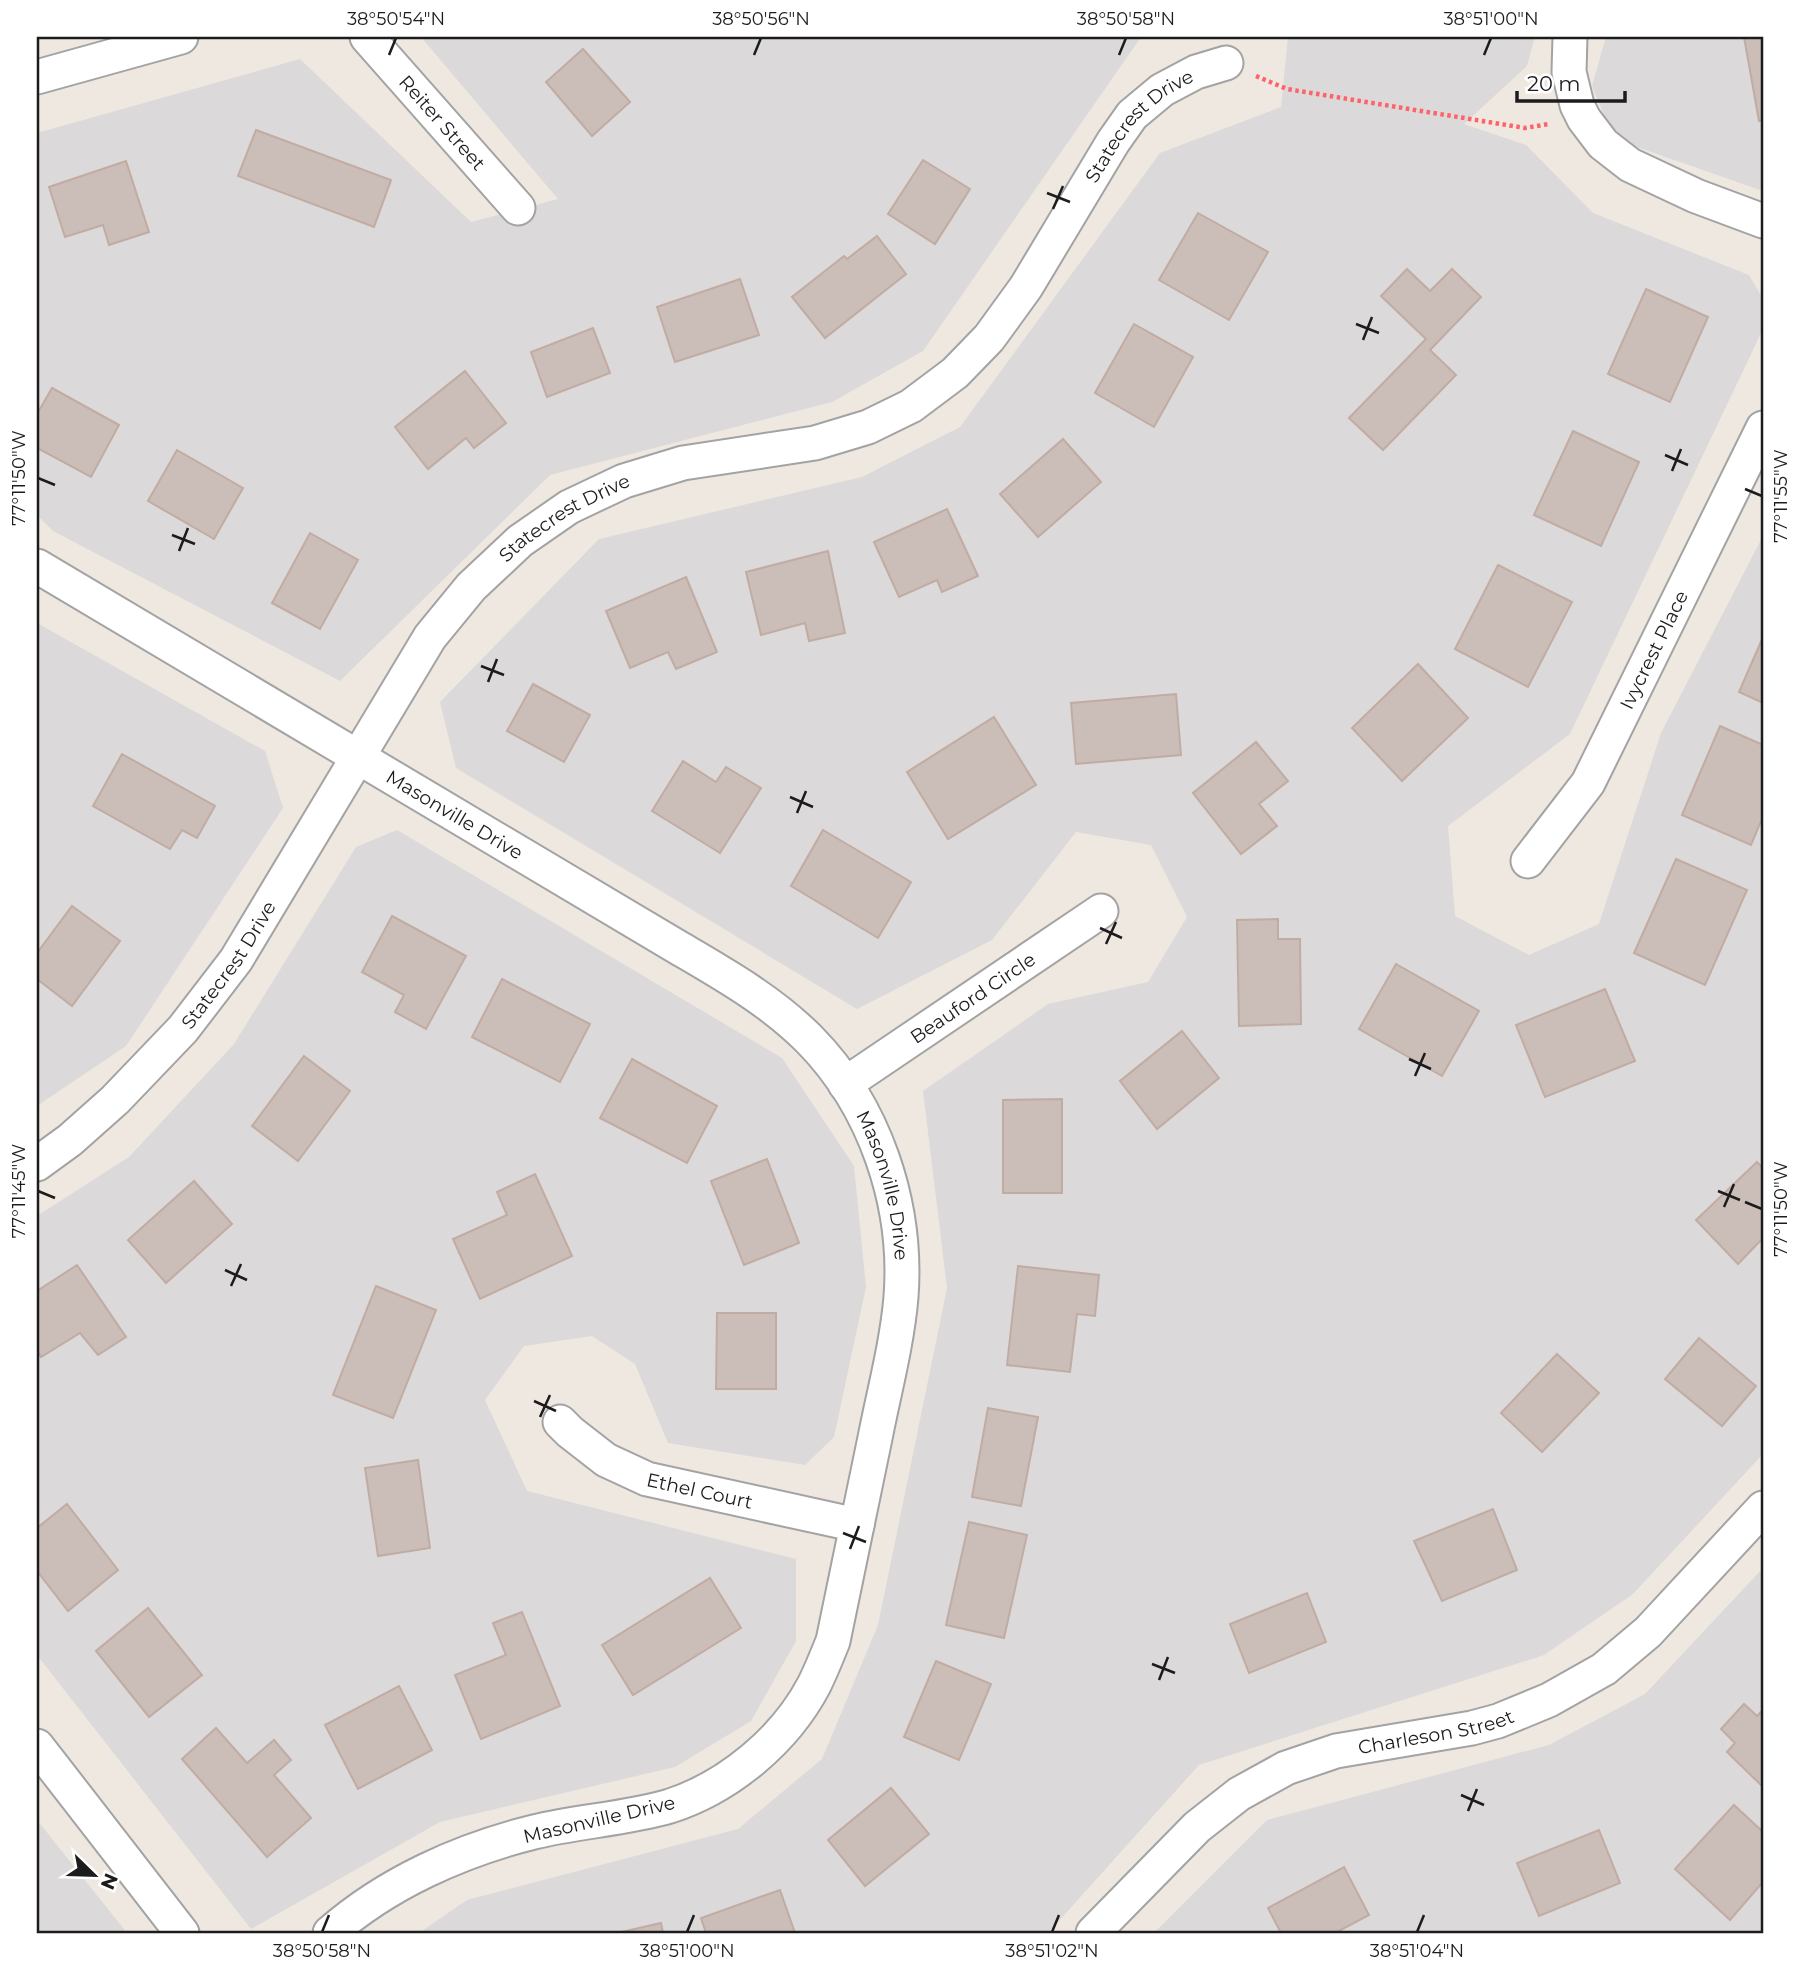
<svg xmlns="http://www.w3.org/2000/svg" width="1800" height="1970" viewBox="0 0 1800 1970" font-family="Montserrat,sans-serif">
<rect width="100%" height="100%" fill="#efe8e1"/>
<g fill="#dbd9d9">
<polygon points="421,37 1141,37 923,351 832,402 550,475 340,681 53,531 37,515 37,133 300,59 471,222 558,199"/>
<polygon points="1288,37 1535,37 1527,66 1464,124 1526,145 1593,213 1749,275 1763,299 1763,329 1570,734 1448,826 1455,916 1529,955 1599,924 1661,733 1763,536 1763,1454 1633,1594 1544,1655 1199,1765 1048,1933 419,1933 467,1900 738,1829 822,1759 878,1625 947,1288 923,1091 1048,1004 1148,982 1187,917 1151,845 1076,832 992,940 857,1009 456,768 440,702 599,539 862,477 960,427 1160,153 1281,107"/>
<polygon points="1606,37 1763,37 1763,191 1614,139 1592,86"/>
<polygon points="37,623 265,751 283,808 126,1046 37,1106"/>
<polygon points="397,830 782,1058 854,1166 866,1287 834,1437 805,1465 668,1443 635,1364 592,1336 524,1346 485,1400 527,1491 796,1559 796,1641 751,1721 675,1767 440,1822 251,1929 37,1655 37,1216 129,1157 234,1044 356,847"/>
<polygon points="1763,1568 1763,1933 1154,1933 1267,1820 1549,1745 1645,1694"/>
<polygon points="37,1820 127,1933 37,1933"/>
</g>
<g fill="#cbbdb7" stroke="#c1aca3" stroke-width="2">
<polygon points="1744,37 1763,37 1763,120 1759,121"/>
<polygon points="583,49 630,102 592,136 546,82"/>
<polygon points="256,130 391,180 374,227 238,176"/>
<polygon points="923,160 970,189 935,244 888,214"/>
<polygon points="126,161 149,232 109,245 103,225 65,237 49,187"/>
<polygon points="1198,213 1268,252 1229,320 1159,280"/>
<polygon points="877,236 906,274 825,338 792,297 844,256 847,259"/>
<polygon points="1407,269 1430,291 1452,269 1481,297 1430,350 1456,375 1383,450 1349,418 1426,339 1381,296"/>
<polygon points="740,279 759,335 675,362 657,307"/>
<polygon points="1646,289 1708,317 1670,402 1608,374"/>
<polygon points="1134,324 1193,357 1154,427 1095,393"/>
<polygon points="593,328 610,373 547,397 531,352"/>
<polygon points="465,371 506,423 474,448 466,438 428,469 395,427"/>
<polygon points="52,388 119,425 91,477 37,448 37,414"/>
<polygon points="1573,431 1639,462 1601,546 1534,515"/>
<polygon points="1063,439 1101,482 1038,537 1000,494"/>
<polygon points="177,450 243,488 214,539 148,501"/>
<polygon points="947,509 978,576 942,592 937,580 899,597 874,542"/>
<polygon points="310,533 358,560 320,629 272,603"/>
<polygon points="828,551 845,633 809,641 805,623 761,635 746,572"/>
<polygon points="1498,565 1572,602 1528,687 1455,649"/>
<polygon points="686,577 717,652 676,669 668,652 630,668 606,611"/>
<polygon points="1763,637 1763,703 1739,692"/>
<polygon points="1418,664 1468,718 1402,781 1352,728"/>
<polygon points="533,684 590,715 564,762 507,731"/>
<polygon points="1176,694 1181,755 1076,764 1071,703"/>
<polygon points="994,717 1036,785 948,839 907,772"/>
<polygon points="1720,726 1763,745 1763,822 1761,821 1751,845 1682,815"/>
<polygon points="1256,742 1288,781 1259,804 1277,826 1241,854 1193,793"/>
<polygon points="122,754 215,806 197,838 182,830 170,849 93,806"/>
<polygon points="683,761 716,782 726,767 761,788 720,853 652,811"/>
<polygon points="823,830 911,882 878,938 791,886"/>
<polygon points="1676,859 1747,890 1705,985 1634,953"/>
<polygon points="72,906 120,941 72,1006 37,979 37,953"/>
<polygon points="392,916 466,956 426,1029 395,1012 404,995 362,972"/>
<polygon points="1278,919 1278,939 1300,939 1301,1024 1239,1026 1237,920"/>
<polygon points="1396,964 1479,1011 1442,1076 1359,1029"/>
<polygon points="502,979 590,1024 560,1082 472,1037"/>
<polygon points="1605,989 1635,1061 1545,1097 1516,1025"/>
<polygon points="1182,1031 1219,1078 1157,1129 1120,1081"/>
<polygon points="304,1056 350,1091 298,1161 252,1126"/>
<polygon points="632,1059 717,1106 687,1163 600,1118"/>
<polygon points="1062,1099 1062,1193 1003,1193 1003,1100"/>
<polygon points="767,1159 799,1243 744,1265 711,1181"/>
<polygon points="1757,1162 1763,1168 1763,1238 1738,1264 1696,1220"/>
<polygon points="535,1174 572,1256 480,1299 453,1239 507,1215 497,1192"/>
<polygon points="194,1181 232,1224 166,1283 128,1240"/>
<polygon points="77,1265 126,1337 98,1355 80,1333 41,1357 37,1350 37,1291"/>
<polygon points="1018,1266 1099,1275 1095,1316 1077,1314 1070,1372 1007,1365"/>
<polygon points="376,1286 436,1310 393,1418 333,1395"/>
<polygon points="717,1313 776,1313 776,1389 716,1389"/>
<polygon points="1699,1338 1756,1386 1722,1426 1665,1379"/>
<polygon points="1557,1354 1599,1393 1542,1452 1501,1413"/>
<polygon points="988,1408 1038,1417 1021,1506 972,1497"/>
<polygon points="418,1460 430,1548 378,1556 365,1468"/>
<polygon points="67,1504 118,1570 68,1611 37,1571 37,1528"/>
<polygon points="1493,1509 1517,1570 1442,1601 1414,1541"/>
<polygon points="969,1522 1027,1535 1004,1638 946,1625"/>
<polygon points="710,1578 741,1628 633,1695 602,1645"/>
<polygon points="1307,1593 1326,1642 1249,1673 1230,1624"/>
<polygon points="148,1608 202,1675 149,1717 96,1651"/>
<polygon points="522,1612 560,1706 481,1739 455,1675 506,1655 493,1623"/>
<polygon points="936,1661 991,1684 959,1760 904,1737"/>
<polygon points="399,1686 432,1750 358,1789 325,1725"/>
<polygon points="1744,1704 1757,1716 1763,1710 1763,1787 1727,1752 1735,1743 1721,1729"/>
<polygon points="216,1728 247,1763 274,1740 291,1760 274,1775 311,1818 267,1857 182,1759"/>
<polygon points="891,1788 929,1834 865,1886 828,1840"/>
<polygon points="1734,1805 1763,1832 1763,1882 1730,1920 1675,1869"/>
<polygon points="1599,1830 1620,1883 1539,1916 1517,1863"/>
<polygon points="1344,1867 1369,1915 1335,1933 1281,1933 1268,1908"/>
<polygon points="780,1890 795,1933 706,1933 701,1918"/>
<polygon points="661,1923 663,1933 617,1933"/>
</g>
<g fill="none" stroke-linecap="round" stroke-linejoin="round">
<defs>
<g id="minor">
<path id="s1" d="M367,37L518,208"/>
<polyline points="1570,37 1569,72 1577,105 1584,119 1603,144 1630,165 1696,196 1763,221"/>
<polyline points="37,77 181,37"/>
<path id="s2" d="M37,566L679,948C725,975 771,1001 809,1039C875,1106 908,1204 901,1297C897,1344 884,1392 875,1438C861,1506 847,1573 833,1641C827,1656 821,1671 814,1685C785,1740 729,1787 670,1806C626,1819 579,1821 534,1832C461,1850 387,1883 330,1933"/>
<path id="s3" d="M1528,861L1588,783L1763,428"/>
<path id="s4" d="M845,1084L1101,911"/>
<path id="s5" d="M37,1164L70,1140L115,1100L183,1029L236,960L430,637L471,587L520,541L569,507L624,481L683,463L815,443L868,427L911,406L955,373L989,338L1026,287L1113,142L1132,115L1162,90L1196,72L1226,63"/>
<path id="s6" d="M560,1422L570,1432L606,1460L647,1479L857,1525"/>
<polyline points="37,1746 182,1933"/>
<path id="s7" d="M1093,1933L1197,1827L1239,1794L1286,1768L1336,1751L1472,1728L1498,1721L1549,1700L1604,1669L1648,1632L1763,1508"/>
</g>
</defs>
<use href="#minor" stroke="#a3a3a3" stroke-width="37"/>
<polyline stroke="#ff6269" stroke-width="4.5" stroke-dasharray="3.5 3.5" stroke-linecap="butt" points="1256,76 1287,89 1525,128 1549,124"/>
<use href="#minor" stroke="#fff" stroke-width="33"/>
</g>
<path fill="none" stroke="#1c1c1c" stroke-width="2.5" d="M389,55L396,38M754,55L761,38M1119,55L1126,38M1484,55L1491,38M1047,193L1070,202M1053,209L1063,186M1356,324L1379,333M1363,340L1372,317M1665,455L1688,465M1672,471L1681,449M38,478L55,485M1745,489L1762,496M172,535L195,544M179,551L188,528M481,666L504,675M488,682L497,659M790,797L813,807M797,813L806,791M1100,928L1122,938M1106,944L1116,922M1409,1059L1431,1069M1415,1076L1425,1053M38,1191L55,1198M1718,1191L1740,1200M1745,1202L1762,1209M1724,1207L1734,1184M225,1270L247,1280M231,1286L241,1264M534,1401L556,1411M540,1417L550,1395M843,1533L866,1542M850,1549L859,1526M1152,1664L1175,1673M1159,1680L1168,1657M1461,1795L1484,1805M1468,1811L1477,1789M322,1932L329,1915M687,1932L694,1915M1052,1932L1059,1915M1417,1932L1424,1915"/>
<g text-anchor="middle" stroke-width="5" stroke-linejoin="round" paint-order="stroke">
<g font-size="19" fill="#1c1c1c" stroke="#fff">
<text dy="7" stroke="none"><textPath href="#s1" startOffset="114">Reiter Street</textPath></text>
<text dy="7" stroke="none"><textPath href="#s5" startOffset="1580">Statecrest Drive</textPath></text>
<text dy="7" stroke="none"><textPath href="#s5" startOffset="845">Statecrest Drive</textPath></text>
<text dy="7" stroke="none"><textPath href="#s3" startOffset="247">Ivycrest Place</textPath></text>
<text dy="7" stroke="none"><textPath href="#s2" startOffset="486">Masonville Drive</textPath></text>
<text dy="7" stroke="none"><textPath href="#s5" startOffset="278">Statecrest Drive</textPath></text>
<text dy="7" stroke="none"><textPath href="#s4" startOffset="154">Beauford Circle</textPath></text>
<text dy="7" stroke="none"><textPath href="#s2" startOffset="1074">Masonville Drive</textPath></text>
<text dy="7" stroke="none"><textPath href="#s6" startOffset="159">Ethel Court</textPath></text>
<text dy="7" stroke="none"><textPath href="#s7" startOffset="410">Charleson Street</textPath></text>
<text transform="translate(599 1819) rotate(-13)" y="7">Masonville Drive</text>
</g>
</g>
<rect width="1800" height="1970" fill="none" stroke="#ffffff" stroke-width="77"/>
<g transform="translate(94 1875) rotate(113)" stroke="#ffffff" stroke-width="5" paint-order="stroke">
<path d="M0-5L12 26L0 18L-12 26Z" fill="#1c1c1c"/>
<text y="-10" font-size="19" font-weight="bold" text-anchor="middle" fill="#1c1c1c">N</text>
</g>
<path d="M1517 91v10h108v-10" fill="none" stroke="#1c1c1c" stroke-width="3.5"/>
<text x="1527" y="91" font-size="21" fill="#1c1c1c" stroke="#ffffff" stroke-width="5" paint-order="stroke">20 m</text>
<rect x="38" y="38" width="1724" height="1894" fill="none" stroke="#1c1c1c" stroke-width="2.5"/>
<g font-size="18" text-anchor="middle" fill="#1c1c1c">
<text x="396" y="25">38°50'54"N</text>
<text x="761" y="25">38°50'56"N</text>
<text x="1126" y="25">38°50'58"N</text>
<text x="1491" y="25">38°51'00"N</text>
<text transform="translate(19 478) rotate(-90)" y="6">77°11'50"W</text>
<text transform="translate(1781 496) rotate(-90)" y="6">77°11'55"W</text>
<text transform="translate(19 1191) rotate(-90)" y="6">77°11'45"W</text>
<text transform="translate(1781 1209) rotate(-90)" y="6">77°11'50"W</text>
<text x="322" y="1957">38°50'58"N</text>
<text x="687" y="1957">38°51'00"N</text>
<text x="1052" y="1957">38°51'02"N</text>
<text x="1417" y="1957">38°51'04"N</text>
</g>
</svg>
